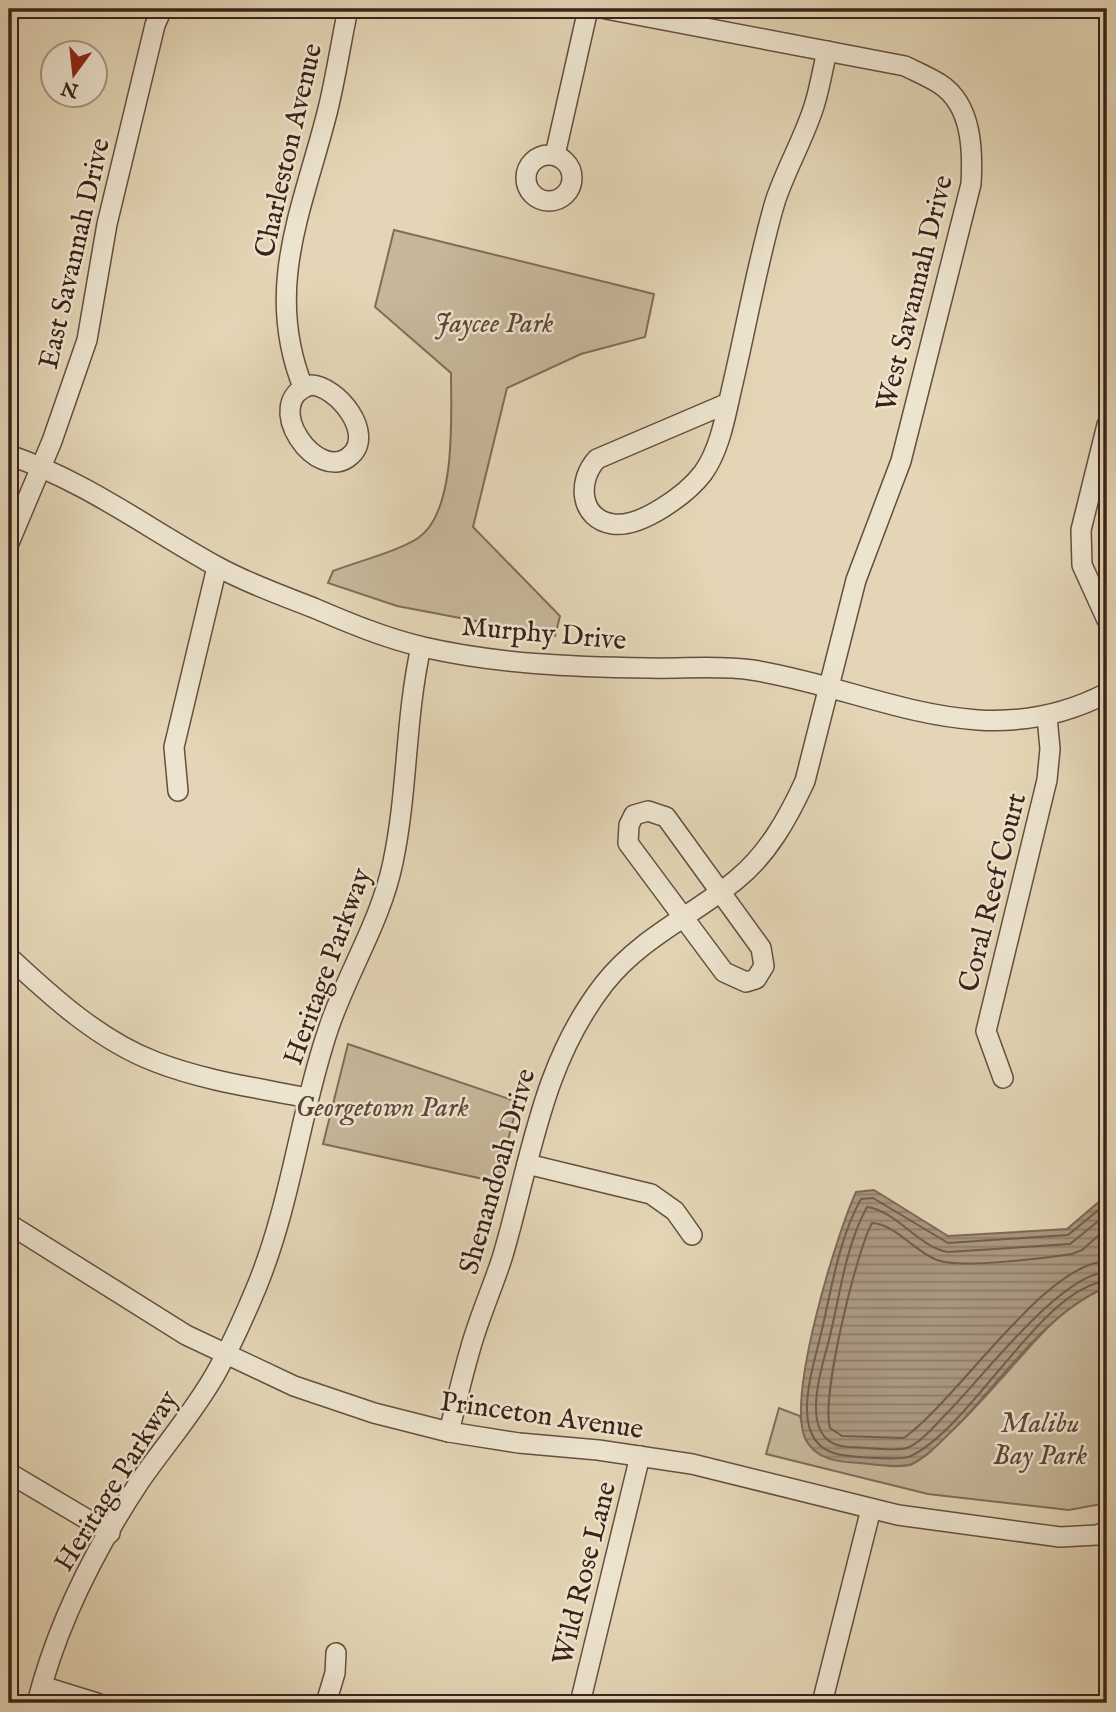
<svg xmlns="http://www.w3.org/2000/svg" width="1116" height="1712" viewBox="0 0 1116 1712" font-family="'IM FELL English',serif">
<defs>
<pattern id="water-rules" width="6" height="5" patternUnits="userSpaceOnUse" patternTransform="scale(1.75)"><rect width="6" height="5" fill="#aa9880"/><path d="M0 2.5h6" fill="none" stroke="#8c7c68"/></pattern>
</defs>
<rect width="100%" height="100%" fill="#e3d5b5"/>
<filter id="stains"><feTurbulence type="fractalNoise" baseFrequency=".00286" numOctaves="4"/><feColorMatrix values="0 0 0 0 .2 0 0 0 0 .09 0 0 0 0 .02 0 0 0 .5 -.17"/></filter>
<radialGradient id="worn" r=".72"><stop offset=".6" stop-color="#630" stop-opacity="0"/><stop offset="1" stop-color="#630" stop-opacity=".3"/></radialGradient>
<g fill="#c6b79a" stroke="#806c5a" stroke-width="2">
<path d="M394,230L654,294L645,337L581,354L507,388L473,527L560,616L555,636L397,606L328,583L333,571C356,562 399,551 418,538C457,512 451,414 451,373L375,307Z"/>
<polygon points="348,1044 518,1102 497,1182 323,1144"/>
<path d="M1107,1287V1503L1069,1510L928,1494L766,1454L779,1408L800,1416L806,1440L911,1465C948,1438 979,1404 1009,1370C1041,1335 1062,1305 1107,1287Z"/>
</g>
<path fill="url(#water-rules)" stroke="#7e6957" stroke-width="2" d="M874,1190L948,1236L1067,1229L1107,1195V1287C1048,1311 1002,1379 957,1426C944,1438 929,1456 912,1464C900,1469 874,1464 860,1463C839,1462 815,1460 805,1438C787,1395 836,1236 856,1192Z"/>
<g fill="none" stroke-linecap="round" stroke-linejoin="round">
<g stroke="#725d4c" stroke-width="2">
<path d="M1107,1203L1068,1235L948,1243L873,1198L861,1199C837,1242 831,1295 819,1342C811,1375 789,1442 837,1454C849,1457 902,1461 911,1456C974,1425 1042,1287 1107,1281"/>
<path d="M1107,1214L1070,1244L948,1252C918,1247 897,1211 867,1207C845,1247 840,1296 829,1340C821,1371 796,1444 848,1447C862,1447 895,1452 907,1448C921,1443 936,1424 947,1413C982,1378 1060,1274 1107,1272"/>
<path d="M1107,1228L1082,1250L1072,1254C1046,1258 959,1269 937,1260C915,1252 895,1224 872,1223C856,1253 821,1396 830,1428L842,1436L904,1438C959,1398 1045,1263 1107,1261"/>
</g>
<defs>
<g id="minor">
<circle cx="549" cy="178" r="23"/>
<polyline points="555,155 588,9"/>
<path d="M311,385C337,386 375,433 351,455C318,487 258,401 311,385Z"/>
<path d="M303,387C263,287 304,206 328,109C336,76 341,42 348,9"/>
<path d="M728,403L597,459C577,480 579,519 613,524C641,528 687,494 703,473C721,448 726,412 733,383C747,323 758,260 775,202C786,168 805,137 815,103C820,86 823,68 827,51"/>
<polyline points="1107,425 1081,530 1082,565 1107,620"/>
<path d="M9,455C87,482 147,528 218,567C249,584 281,595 314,608C349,623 385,638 423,647C497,664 572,667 648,668C682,669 719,665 752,670C877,690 982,758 1107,693"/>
<polyline points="9,543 52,441 87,340 107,224 155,25 162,9"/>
<polyline points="178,791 174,747 217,567"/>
<polygon points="648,811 666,817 761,948 764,966 756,979 746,982 724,972 628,843 629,825 634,815"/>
<path d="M9,957C52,997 100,1041 156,1062C205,1081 258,1088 308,1098"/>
<polyline points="1003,1078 986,1031 1047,780 1050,749 1047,716"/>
<polyline points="527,1164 651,1194 675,1211 692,1235"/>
<polyline points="9,1224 186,1335 294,1386 374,1413 449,1432 519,1443 598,1450 692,1464 898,1515 1060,1537 1097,1535 1107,1531"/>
<path d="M449,1432C456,1404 462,1377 470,1350C479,1317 493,1287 503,1255C531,1160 541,1065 604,984C640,938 692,916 736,880C768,854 788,818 805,781L856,580L901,461L971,184C973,150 972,105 940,84C929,77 917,72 905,66L606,9"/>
<polyline points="9,1473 110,1533"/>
<polyline points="42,1686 97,1703"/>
<path d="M37,1703C57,1624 95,1549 140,1481C165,1445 194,1412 216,1373C231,1346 245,1315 257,1286C292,1200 300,1112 329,1027C348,971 381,921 393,862C408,791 405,718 421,647"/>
<polyline points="326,1703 335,1673 336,1653"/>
<polyline points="580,1703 640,1456"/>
<polyline points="822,1703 871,1509"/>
</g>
</defs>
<use href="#minor" stroke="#654f40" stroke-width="22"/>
<use href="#minor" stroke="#ede4cf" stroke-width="19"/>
</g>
<g text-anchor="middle" stroke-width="5" stroke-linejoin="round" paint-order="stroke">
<g font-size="28" fill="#3b2219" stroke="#ede4cf">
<text transform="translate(287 150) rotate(-77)" y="10">Charleston Avenue</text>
<text transform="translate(73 253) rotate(-77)" y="10">East Savannah Drive</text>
<text transform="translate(913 293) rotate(-76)" y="10">West Savannah Drive</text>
<text transform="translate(544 632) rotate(5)" y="10">Murphy Drive</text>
<text transform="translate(991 892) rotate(-76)" y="10">Coral Reef Court</text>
<text transform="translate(326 966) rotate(-70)" y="10">Heritage Parkway</text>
<text transform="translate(496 1171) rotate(-74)" y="10">Shenandoah Drive</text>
<text transform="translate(542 1414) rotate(8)" y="10">Princeton Avenue</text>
<text transform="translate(115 1480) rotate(-58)" y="10">Heritage Parkway</text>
<text transform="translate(583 1573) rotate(-76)" y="10">Wild Rose Lane</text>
</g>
<g font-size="28" font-style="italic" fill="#5e4739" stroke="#ede4cf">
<text x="494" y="332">Jaycee Park</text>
<text x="382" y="1116">Georgetown Park</text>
<text x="1040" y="1432">Malibu<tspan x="1040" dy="32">Bay Park</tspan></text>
</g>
</g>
<rect width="1116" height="1712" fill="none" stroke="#e3d5b5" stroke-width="35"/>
<rect x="10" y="10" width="1095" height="1691" fill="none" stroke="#3b2219" stroke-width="3.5"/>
<rect x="18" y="18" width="1081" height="1677" fill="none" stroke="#3b2219" stroke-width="2"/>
<g transform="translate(74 74) rotate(195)"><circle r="33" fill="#ede4cf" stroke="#a69686" stroke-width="2"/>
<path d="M0-5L12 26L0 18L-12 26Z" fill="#8f2418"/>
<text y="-10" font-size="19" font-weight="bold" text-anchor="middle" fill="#3b2219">N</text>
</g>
<rect width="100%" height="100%" filter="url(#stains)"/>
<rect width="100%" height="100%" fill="url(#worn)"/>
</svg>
